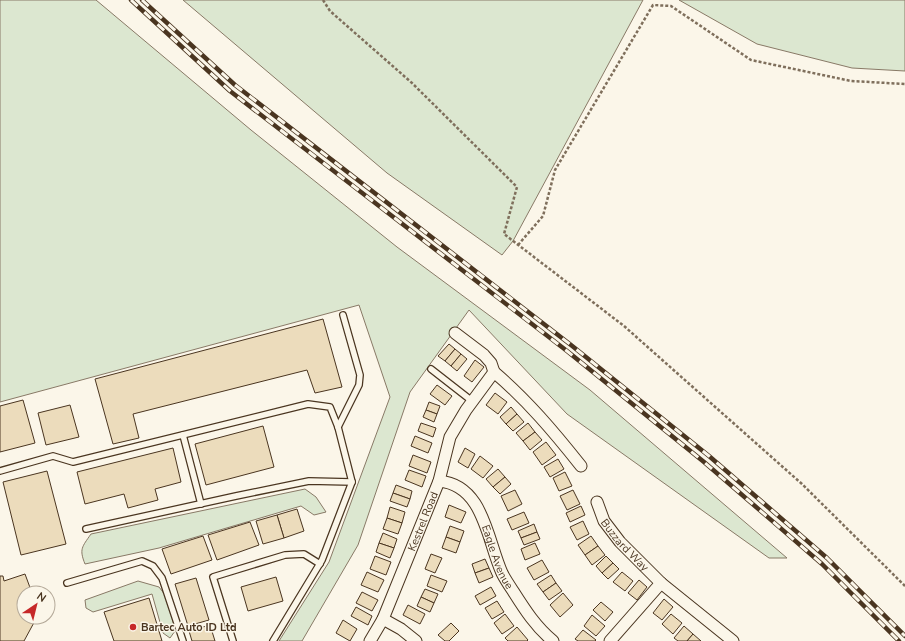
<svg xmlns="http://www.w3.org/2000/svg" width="905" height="641" viewBox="0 0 905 641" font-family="'Nunito Sans',sans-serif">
<rect width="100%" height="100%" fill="#fbf6e9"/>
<g fill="#dce7d0" stroke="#887966">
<polygon points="0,0 96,0 251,130 397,247 590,390 787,558 769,558 567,414 469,310 410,392 358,545 302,641 279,641 329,562 390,397 359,305 0,402"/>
<polygon points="183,0 643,0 513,241 502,255 387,173"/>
<polygon points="679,0 905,0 905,71 852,68 757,44"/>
<path d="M305,489L316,497L326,512L314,515L301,506L159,548L85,564C79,549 82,547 91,534Z"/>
<polygon points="138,581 159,587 169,600 175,631 170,638 163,633 152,594 93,612 86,608 85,600"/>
</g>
<g fill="#ecdcbc" stroke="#4a3520">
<polygon points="323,319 342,387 315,393 307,370 133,414 139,438 113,444 95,379"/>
<polygon points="449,344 455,349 445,361 438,356"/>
<polygon points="455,349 461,354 451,366 445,361"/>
<polygon points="461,354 467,359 457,371 451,366"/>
<polygon points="475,360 484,367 472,382 464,376"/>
<polygon points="437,385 452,396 445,405 430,394"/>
<polygon points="495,393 507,402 498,414 486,405"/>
<polygon points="23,400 35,443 0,452 0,406"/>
<polygon points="429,402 440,406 437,414 426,410"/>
<polygon points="70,405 79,437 46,445 38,413"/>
<polygon points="511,407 517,414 506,424 500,417"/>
<polygon points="426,410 437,414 434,422 423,417"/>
<polygon points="517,414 524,422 513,431 506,424"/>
<polygon points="421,423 436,428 433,437 418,431"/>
<polygon points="528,423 535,432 523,441 516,433"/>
<polygon points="263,426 274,467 206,485 195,444"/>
<polygon points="535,432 542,440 530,450 523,441"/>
<polygon points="415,436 432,443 428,453 411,446"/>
<polygon points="546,442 556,455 542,465 533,452"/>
<polygon points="173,448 181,482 155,489 158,500 128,508 124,494 85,504 77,472"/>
<polygon points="465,448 475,454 468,468 458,462"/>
<polygon points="413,455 431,462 427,473 409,466"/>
<polygon points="480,456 493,466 483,478 471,469"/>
<polygon points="558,459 564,469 550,477 544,467"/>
<polygon points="498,469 505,477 493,487 486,479"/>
<polygon points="409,470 426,476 422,487 405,480"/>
<polygon points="47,471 66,544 21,555 3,482"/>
<polygon points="565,472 572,486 559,491 553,478"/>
<polygon points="505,477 511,484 500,494 493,487"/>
<polygon points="396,485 412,491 410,499 393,493"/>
<polygon points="515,490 522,504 508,511 501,496"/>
<polygon points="573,490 580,504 567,510 560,496"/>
<polygon points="393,493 410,499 407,507 390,501"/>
<polygon points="449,505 466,512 461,523 445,517"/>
<polygon points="581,506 585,515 570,522 566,513"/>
<polygon points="390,507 405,512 402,523 387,518"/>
<polygon points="297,509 304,531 284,538 277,515"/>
<polygon points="524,512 529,523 512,530 507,519"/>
<polygon points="277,515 284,538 263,544 256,521"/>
<polygon points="387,518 402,523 398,534 383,529"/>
<polygon points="583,521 589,534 577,540 570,527"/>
<polygon points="250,522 259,545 217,560 208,535"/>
<polygon points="534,524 537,532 521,538 518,531"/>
<polygon points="450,526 464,531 460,542 446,537"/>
<polygon points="537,532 540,539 524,545 521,538"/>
<polygon points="383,533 397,539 394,548 379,543"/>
<polygon points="203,536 212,560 171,574 162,549"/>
<polygon points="591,536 598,546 585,555 578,545"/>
<polygon points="446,537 460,542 456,553 442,548"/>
<polygon points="379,543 394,548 390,558 376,552"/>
<polygon points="535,543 540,554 525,560 521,549"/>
<polygon points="598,546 605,555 592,565 585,555"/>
<polygon points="431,554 442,558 435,573 425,569"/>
<polygon points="375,556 391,562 386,575 370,569"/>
<polygon points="606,556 613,563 602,573 596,566"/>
<polygon points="485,559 489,568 475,573 472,564"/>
<polygon points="542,560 549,572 534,580 527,568"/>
<polygon points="613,563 619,569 608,579 602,573"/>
<polygon points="489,568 493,577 479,583 475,573"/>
<polygon points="367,572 384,580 378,592 361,585"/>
<polygon points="622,572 633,581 625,591 613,582"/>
<polygon points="25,574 32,593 24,593 24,617 37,617 24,641 0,641 0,576 3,576 4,581"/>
<polygon points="431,575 447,581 442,592 427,586"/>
<polygon points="551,575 556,583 543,592 537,584"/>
<polygon points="276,577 283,601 248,611 241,587"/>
<polygon points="196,578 209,620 188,626 175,584"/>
<polygon points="639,580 647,587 637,600 628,593"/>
<polygon points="556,583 562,591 549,600 543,592"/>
<polygon points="491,587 496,596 480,605 475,596"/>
<polygon points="425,589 438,594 434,603 421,597"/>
<polygon points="362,592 378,600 372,611 356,603"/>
<polygon points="563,593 573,605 560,617 550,605"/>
<polygon points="421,597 434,603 430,612 417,606"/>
<polygon points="149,598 162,641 114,641 104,612"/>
<polygon points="664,599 673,607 662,620 653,613"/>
<polygon points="497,601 504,612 492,619 485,608"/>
<polygon points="601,602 613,612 605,621 593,610"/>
<polygon points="408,605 425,614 420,624 403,615"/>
<polygon points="356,607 372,616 368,625 351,616"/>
<polygon points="505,614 514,626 502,634 494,623"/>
<polygon points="671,614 682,623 673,634 662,624"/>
<polygon points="592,615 605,626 596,636 584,626"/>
<polygon points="343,620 357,629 350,641 336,633"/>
<polygon points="451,623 459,631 449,641 445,641 438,635"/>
<polygon points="210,625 215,641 192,641 189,631"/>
<polygon points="684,626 693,634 687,641 678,641 674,638"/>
<polygon points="517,627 528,640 527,641 508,641 505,638"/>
<polygon points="583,630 596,640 595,641 578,641 575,639"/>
<polygon points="693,634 701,641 687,641"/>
</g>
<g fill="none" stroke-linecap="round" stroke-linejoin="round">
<defs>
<g id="lane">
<polyline points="431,369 472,401"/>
<polyline points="338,427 359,385 360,375 343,315"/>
<polyline points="183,435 201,504"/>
<polyline points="0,471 53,456 73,462 308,404 330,407 338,427 352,482 322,560 273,641"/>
<polyline points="86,529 236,496 309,481 352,482"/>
<polyline points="67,583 142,561 153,566 162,578 183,641"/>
<polyline points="233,641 213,577 285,555 304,554 320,564"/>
</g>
<g id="street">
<polyline points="455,333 484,355 491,363 494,372"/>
<path id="s1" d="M439,481C484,485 487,540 502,573C505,579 509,585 513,591C525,610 536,627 553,641"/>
<path id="s2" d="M597,502L604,521L620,542L661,583L733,641"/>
<polyline points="383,619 401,629 416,641"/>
<path id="s3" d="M370,641L383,619L439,481L450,437L466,410L494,372C527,400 554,432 581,466"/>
<polyline points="610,641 661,583"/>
</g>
</defs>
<use href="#lane" stroke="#4a3520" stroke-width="8"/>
<use href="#street" stroke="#4a3520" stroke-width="13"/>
<g stroke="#7f6f5c" stroke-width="2.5" stroke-dasharray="3 2" stroke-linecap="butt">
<polyline points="323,0 330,11 412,83 517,187 504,234 624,326 802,484 905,586"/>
<polyline points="518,245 543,216 555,170 653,5 671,6 751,60 851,81 905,84"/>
</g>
<use href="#lane" stroke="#fbf6e9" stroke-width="5.5"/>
<use href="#street" stroke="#fbf6e9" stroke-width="11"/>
<defs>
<g id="rail">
<polyline points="131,0 230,91 567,351 704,462 822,564 899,641"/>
<polyline points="142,0 235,85 571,345 709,456 827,558 905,636"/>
</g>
</defs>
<use href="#rail" stroke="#4a3520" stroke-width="4.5"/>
<use href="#rail" stroke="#fbf6e9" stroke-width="3" stroke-dasharray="9" stroke-linecap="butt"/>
</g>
<circle fill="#c62828" stroke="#fbf6e9" stroke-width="1.5" cx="133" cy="627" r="4"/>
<g text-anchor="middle" stroke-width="3" stroke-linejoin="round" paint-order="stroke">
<g font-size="11" fill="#4a3520" stroke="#fbf6e9">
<text dy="4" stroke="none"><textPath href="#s3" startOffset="131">Kestrel Road</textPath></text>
<text dy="4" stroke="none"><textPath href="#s2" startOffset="52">Buzzard Way</textPath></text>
<text dy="4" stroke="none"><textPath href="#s1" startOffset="102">Eagle Avenue</textPath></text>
</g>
<g font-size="11" font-weight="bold" fill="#4a3520" stroke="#fbf6e9" text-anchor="start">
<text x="141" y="631">Bartec Auto ID Ltd</text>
</g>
</g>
<g transform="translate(36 605) rotate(35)"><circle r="19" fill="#fbf6e9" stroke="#b4a999"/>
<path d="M0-3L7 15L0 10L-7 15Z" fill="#c62828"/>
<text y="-6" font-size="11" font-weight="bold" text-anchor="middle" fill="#4a3520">N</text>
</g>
</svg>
